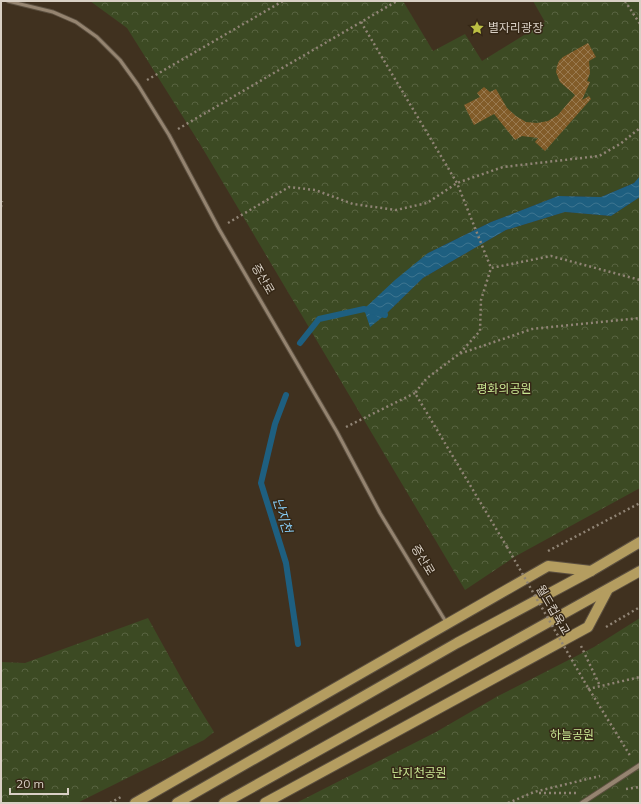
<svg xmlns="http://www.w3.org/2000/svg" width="641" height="804" viewBox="0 0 641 804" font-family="Mulish,'Noto Sans KR',sans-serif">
<defs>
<pattern id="park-crowns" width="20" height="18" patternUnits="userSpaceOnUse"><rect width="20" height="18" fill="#3c4a23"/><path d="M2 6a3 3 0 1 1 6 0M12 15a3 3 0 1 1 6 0" fill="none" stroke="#586341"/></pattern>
<pattern id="water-waves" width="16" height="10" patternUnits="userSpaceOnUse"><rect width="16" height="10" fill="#1e5f80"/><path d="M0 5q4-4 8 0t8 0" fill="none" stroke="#3e7590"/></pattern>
<pattern id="building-cross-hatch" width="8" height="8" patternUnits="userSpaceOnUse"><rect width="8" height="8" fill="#825c29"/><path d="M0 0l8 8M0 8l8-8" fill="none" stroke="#997a50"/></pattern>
</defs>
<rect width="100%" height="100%" fill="#40311f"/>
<g fill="url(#park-crowns)">
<polygon points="90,1 403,1 433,51 465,34 482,61 545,22 533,1 640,1 640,176 634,183 601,197 558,196 491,222 428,253 385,315 423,278 506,230 565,212 611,216 640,197 640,488 516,556 465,590 200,144 127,28"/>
<polygon points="148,618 185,685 214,732 204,740 77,803 1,803 1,662 25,663"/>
<polygon points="640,618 640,803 296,803 436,732 498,696 594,647"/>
</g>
<polygon fill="url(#water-waves)" points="640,176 640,197 611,216 565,212 506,230 423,278 385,315 370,327 364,309 395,280 428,253 491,222 558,196 601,197 634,183"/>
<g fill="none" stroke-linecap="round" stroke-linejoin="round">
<g stroke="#1e5f80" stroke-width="6">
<polyline points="300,343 319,319 364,309 385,315"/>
<polyline points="286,395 275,424 261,483 286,563 298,644"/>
</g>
</g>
<polygon fill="url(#building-cross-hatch)" points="588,43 596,57 589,61 590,73 587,81 590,82 582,100 589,96 591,99 545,151 535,142 538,138 522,136 515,140 494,114 474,125 464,105 480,97 477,93 484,87 490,92 496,89 507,108 516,116 526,122 537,123 548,121 558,115 575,95 560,82 556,72 557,66 559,61 563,57"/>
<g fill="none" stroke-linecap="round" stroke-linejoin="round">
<defs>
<polyline id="service" points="8,1 53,12 76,22 97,37 120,60 138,85 169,135 219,229 337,432 380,513 446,622"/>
<polyline id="minor" points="582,803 640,765"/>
<g id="primary">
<polyline points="135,803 548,566 591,571"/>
<polyline points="177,803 457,643 591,571 640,542"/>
<polyline points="224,803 640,571"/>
<polyline points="265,803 588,627 607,591"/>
</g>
</defs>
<use href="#service" stroke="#5c5040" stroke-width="5"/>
<use href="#minor" stroke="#5c5040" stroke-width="6"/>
<use href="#primary" stroke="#5c5040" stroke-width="12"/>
<g stroke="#908475" stroke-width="2.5" stroke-dasharray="2 3" stroke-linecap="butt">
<polyline points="625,1 640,24"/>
<polyline points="361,22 457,183 491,268"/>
<polyline points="147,80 283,1"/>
<polyline points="178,129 397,1"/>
<polyline points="1,207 2,201"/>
<polyline points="228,223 289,187 315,190 353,204 396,210 427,203 457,183 503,167 599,156 620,144 640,128"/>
<polyline points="460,353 480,331 481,300 491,268 551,256 640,280"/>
<polyline points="346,427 415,393"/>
<polyline points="507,547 415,393 426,379 459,354 532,329 640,318"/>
<polyline points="548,551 640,503"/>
<polyline points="606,627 640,607"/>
<polyline points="581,646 600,686"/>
<polyline points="584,681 631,757"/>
<polyline points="588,689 640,677"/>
<polyline points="626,789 640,787"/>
<polyline points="539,793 576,793"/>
<polyline points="110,803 121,797"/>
<polyline points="508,803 534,792 600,776"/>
</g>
<use href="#service" stroke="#958470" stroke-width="3"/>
<use href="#minor" stroke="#958470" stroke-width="4"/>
<use href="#primary" stroke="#b49d60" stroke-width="10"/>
<polyline stroke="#908475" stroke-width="2.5" stroke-dasharray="2 3" stroke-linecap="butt" points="507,547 584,681"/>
</g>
<defs>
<symbol id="sight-bare" viewBox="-9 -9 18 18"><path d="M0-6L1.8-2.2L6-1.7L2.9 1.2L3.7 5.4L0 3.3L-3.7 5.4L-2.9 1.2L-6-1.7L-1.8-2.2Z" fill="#bcbf43" stroke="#352716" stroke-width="2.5" paint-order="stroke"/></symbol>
</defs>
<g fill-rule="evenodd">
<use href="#sight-bare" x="467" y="18" width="20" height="20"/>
</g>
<g text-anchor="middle" stroke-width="3" stroke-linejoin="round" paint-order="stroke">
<g font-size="12" fill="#d9d0c5" stroke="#352716" text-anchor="start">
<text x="488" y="32">별자리광장</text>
</g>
<g font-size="12" fill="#d9d0c5" stroke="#352716">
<text transform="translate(263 279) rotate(60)" y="4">증산로</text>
<text transform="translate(423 560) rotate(59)" y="4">증산로</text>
<text transform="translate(553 610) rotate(60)" y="4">월드컵육교</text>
</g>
<g font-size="12" fill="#c8e692" stroke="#352716">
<text x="504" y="393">평화의공원</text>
<text x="572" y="739">하늘공원</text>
<text x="419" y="777">난지천공원</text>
</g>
<g font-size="13" font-style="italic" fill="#87ccf5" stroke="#352716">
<text transform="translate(283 515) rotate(73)" y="5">난지천</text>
</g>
</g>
<rect width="641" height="804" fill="none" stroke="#d9d0c5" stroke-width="4"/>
<path d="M10 788v6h58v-6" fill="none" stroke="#d9d0c5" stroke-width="2"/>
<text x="16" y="788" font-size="12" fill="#d9d0c5" stroke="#352716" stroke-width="3" paint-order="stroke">20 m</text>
</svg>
